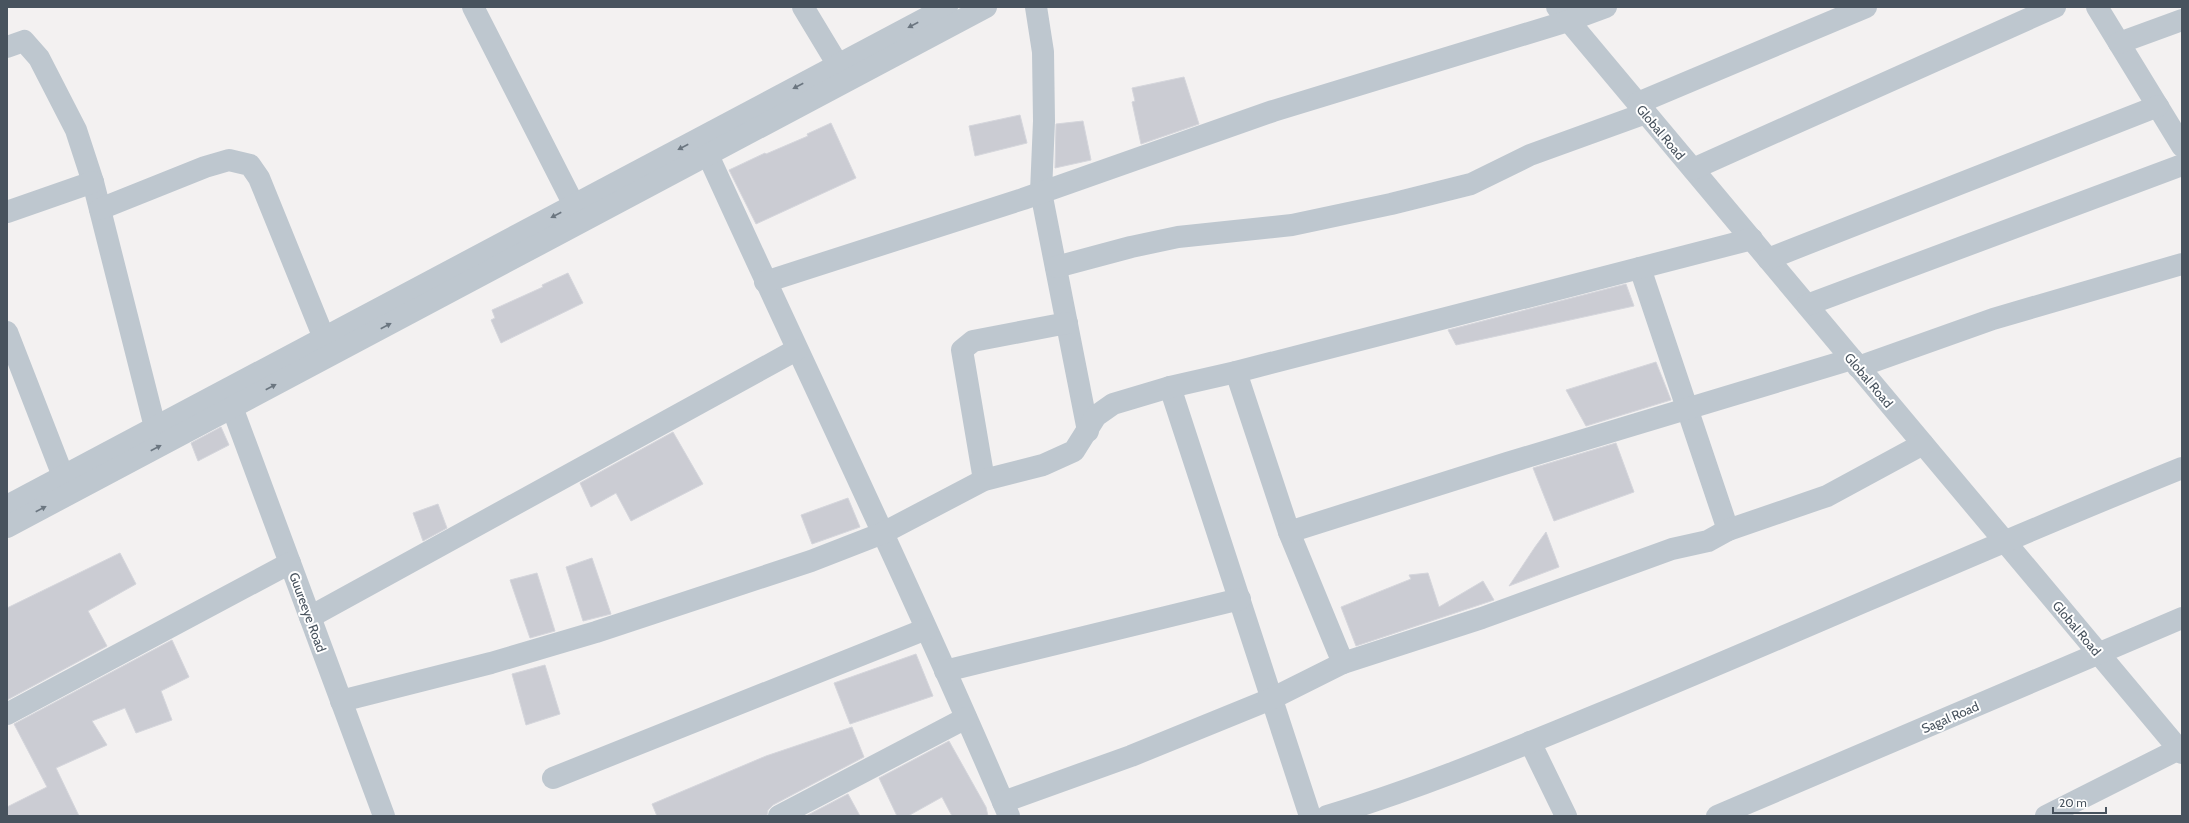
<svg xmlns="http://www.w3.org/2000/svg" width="2189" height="823" viewBox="0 0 2189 823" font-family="Cabin,sans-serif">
<rect width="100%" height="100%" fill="#f3f1f1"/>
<g fill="#cbccd3" stroke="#d5d6dc">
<polygon points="1184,77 1199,124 1141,144 1132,102 1135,101 1132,88"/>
<polygon points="1020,115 1027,143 975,156 969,126"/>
<polygon points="1083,121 1091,160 1055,168 1056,124"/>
<polygon points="831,123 856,178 756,224 729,170 765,153 766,154 808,136 807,134"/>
<polygon points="568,273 583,303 501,343 491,320 495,318 492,310 543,287 542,285"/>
<polygon points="1626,284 1634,306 1456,345 1448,330"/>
<polygon points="1656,362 1671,400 1586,426 1566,390"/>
<polygon points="221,427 229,445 198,461 191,443"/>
<polygon points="673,432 703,484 631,521 616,493 591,507 580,483"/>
<polygon points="1616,443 1634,492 1554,521 1533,468"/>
<polygon points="848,498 860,527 812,544 801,515"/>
<polygon points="438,504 447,528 423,541 413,513"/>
<polygon points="1546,532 1559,567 1509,586 1535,547"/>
<polygon points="120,553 136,584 88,611 107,646 7,700 7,608"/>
<polygon points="592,558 611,614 583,621 566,567"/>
<polygon points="537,573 555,631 530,638 510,580"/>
<polygon points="1428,573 1439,607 1483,581 1494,600 1356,646 1341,607 1411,579 1409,575"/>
<polygon points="172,640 189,677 161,691 172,720 136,733 125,708 92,721 107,745 56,768 79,816 7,816 7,807 47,787 14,724"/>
<polygon points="916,654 933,696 850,724 834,683"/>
<polygon points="545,665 560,714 526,725 512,674"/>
<polygon points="852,727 864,757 773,805 768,810 767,816 657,816 652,804 766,756"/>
<polygon points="949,741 986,807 988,816 952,816 942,797 908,816 897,816 879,778"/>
<polygon points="848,794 860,816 806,816"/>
</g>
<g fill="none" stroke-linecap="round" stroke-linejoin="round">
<g stroke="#bec7cf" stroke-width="22">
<polyline points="473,7 574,205"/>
<polyline points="803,7 838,65"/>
<polyline points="1036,7 1043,52 1044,121 1041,192 1088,431"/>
<polyline points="1557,7 2182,753"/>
<polyline points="2097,7 2182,146"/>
<polyline points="2119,43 2182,20"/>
<polyline points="7,47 24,41 39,58 76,130 93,182 155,427"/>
<polyline points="1638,103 1866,7"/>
<path d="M705,141L708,155C808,375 914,593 1009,816"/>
<polyline points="1693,169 2055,7"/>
<polyline points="100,209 205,167 229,160 250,165 259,178 324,338"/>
<polyline points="7,212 93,182"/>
<polyline points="1768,259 2158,106"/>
<polyline points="1056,267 1131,247 1178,237 1292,225 1391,204 1471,184 1530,155 1646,113"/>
<polyline points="1640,268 1728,530"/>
<polyline points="765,282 1023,199 1273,111 1568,21 1606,7"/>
<polyline points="1807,305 2182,165"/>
<polyline points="7,332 63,476"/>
<polyline points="1858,367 1993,319 2182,264"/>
<polyline points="1236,372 1289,532 1343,663"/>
<polyline points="1170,387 1310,816"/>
<polyline points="232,407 384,816"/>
<polyline points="984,480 962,350 973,341 1067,323"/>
<polyline points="7,506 947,7"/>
<polyline points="7,527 986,7"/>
<polyline points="1289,532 1507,463 1852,359"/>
<polyline points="310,617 796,350"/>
<polyline points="945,671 1240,599"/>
<polyline points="341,701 491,663 596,632 811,561 883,533 984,480 1043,465 1074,451 1096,416 1113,404 1170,387 1236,372 1752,239"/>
<polyline points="7,714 290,563"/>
<polyline points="1530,742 1566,816"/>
<polyline points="553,778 926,629"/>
<polyline points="1003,802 1131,756 1271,699 1343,663 1482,618 1672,549 1708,541 1728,530 1827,496 1923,444"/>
<polyline points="779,816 966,718"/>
<path d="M1327,816C1424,787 1516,748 1609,710C1801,631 1990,545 2182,468"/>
<polyline points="1717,816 2182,618"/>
<polyline points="2046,816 2179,749"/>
</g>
</g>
<defs><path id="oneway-solid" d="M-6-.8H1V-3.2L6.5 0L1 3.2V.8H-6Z"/></defs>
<g fill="#6b7680">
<use href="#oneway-solid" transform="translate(913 25) rotate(152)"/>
<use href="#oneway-solid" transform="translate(798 86) rotate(152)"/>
<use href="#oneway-solid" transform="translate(683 147) rotate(152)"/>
<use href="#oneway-solid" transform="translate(556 215) rotate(152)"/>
<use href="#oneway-solid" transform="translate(386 326) rotate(-28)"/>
<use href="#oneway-solid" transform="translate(271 387) rotate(-28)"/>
<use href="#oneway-solid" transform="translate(156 448) rotate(-28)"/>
<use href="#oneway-solid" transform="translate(41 509) rotate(-28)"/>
</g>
<g text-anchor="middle" stroke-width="4" stroke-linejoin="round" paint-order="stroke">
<g font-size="13" fill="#48535e" stroke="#fff">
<text transform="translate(1661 132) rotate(50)" y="5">Global Road</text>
<text transform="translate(1869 380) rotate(50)" y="5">Global Road</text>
<text transform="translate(308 612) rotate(70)" y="5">Guureeye Road</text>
<text transform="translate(2077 628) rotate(50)" y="5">Global Road</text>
<text transform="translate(1950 717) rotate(-23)" y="5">Sagal Road</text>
</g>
</g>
<rect width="2189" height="823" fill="none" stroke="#48535e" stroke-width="16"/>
<path d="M2053 807v6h53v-6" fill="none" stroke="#48535e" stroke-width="2"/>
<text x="2059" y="807" font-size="12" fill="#48535e" stroke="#ffffff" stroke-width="3" paint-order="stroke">20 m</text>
</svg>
